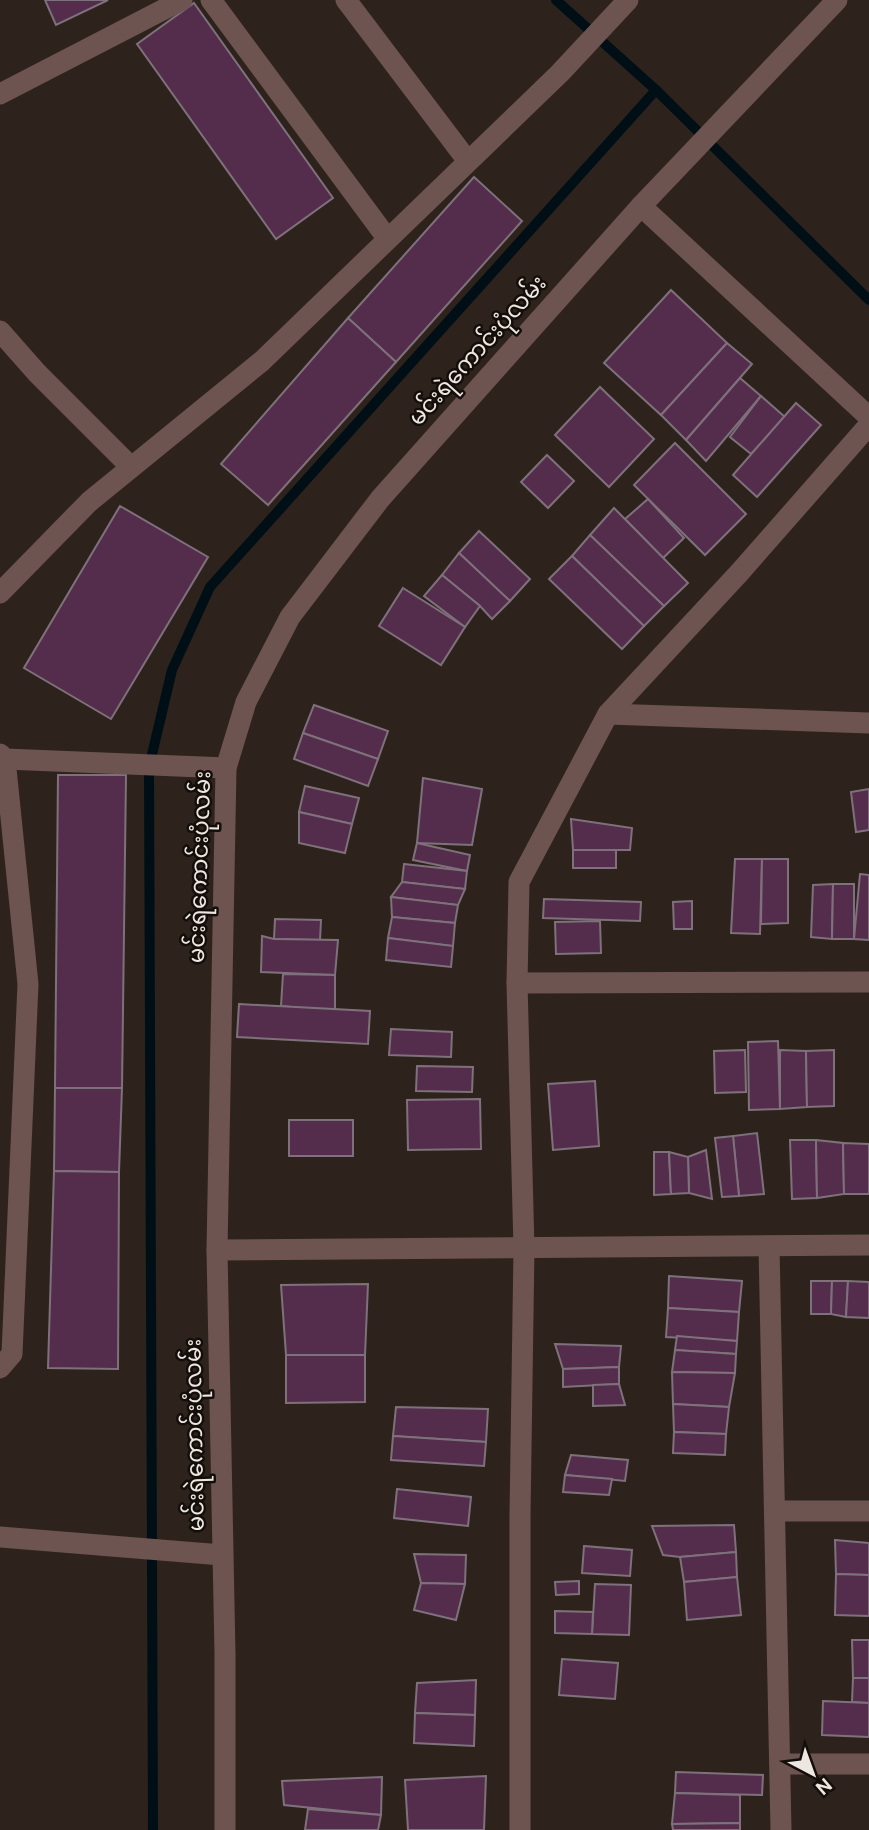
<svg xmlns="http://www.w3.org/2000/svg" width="869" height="1830" viewBox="0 0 869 1830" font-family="'DM Sans','Noto Sans Myanmar',sans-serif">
<rect width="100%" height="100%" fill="#2e231c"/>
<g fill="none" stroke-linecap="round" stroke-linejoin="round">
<g stroke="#000f16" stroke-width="10">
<polyline points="556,0 656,90 869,300"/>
<polyline points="153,1830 149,767 172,670 210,587 656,90"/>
</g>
</g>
<g fill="#542c4c" stroke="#7e717b" stroke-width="2">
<polygon points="45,0 108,0 56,25"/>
<polygon points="194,3 333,198 276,239 137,44"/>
<polygon points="474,177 522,221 396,362 348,318"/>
<polygon points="671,290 727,343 661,415 604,363"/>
<polygon points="348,318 396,362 268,505 221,464"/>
<polygon points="727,343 752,364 686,440 661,415"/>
<polygon points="740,378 761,396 706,461 686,440"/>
<polygon points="600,387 654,439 609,487 555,435"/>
<polygon points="761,396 785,417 751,454 730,437"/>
<polygon points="796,403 821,425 757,497 733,475"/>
<polygon points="675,443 746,514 705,555 634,485"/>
<polygon points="547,455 574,481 548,508 521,482"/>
<polygon points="648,499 684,538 663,558 625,519"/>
<polygon points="120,506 208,557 111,719 24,668"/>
<polygon points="614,508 688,583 664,606 590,535"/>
<polygon points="479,531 530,579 510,601 459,553"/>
<polygon points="590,535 664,606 644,626 572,556"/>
<polygon points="459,553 510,601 492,619 480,606 442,575"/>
<polygon points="572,556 644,626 622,649 549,579"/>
<polygon points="442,575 480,606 465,627 424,596"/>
<polygon points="403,588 465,627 441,665 379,626"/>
<polygon points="314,705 388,731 378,759 303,733"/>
<polygon points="303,733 378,759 368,786 294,759"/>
<polygon points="58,775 126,775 122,1088 55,1088"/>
<polygon points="423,778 482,789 472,845 417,843"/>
<polygon points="305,786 359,798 352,824 299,812"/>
<polygon points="869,789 869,830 856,832 851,792"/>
<polygon points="299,812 352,824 345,853 299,843"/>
<polygon points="571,819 632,828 630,850 573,850"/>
<polygon points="417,843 470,855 467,871 413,860"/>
<rect x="573" y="850" width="43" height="18"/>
<polygon points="735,859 762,859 760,934 731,933"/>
<polygon points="762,859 788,859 788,923 761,924"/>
<polygon points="404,864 467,871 465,889 402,882"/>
<polygon points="860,874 869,875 869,940 854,939"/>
<polygon points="402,882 465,889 458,905 391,897"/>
<polygon points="833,884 832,939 811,937 813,885"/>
<polygon points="833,884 854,884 854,939 832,939"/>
<polygon points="391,897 458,905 455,923 392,917"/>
<polygon points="544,899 641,902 640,921 543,918"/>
<polygon points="692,901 692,929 674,929 673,902"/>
<polygon points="392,917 455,923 453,946 388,938"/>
<polygon points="275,919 321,920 320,940 274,939"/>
<polygon points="600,921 601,953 556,954 555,922"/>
<polygon points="262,936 274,939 338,940 335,975 261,972"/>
<polygon points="388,938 453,946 451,967 386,960"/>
<polygon points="283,974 335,975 335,1011 281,1006"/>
<polygon points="239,1004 370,1011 368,1044 237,1037"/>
<polygon points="391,1029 452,1032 451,1057 389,1055"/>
<polygon points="778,1041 780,1109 749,1110 748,1042"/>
<polygon points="745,1050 746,1092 715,1093 714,1051"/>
<polygon points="780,1050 806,1051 807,1107 780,1109"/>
<polygon points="834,1050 834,1106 807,1107 806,1051"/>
<polygon points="417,1066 473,1067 472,1092 416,1091"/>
<polygon points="595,1081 599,1146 553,1150 548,1084"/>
<polygon points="55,1088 122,1088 119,1172 54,1171"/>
<polygon points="480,1099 481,1149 408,1150 407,1100"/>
<rect x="289" y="1120" width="64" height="36"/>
<polygon points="757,1133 764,1194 739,1196 733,1136"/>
<polygon points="733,1136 739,1196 722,1197 715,1138"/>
<polygon points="790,1140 816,1140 817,1198 792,1199"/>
<polygon points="816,1140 843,1143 844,1194 817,1198"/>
<polygon points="843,1143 869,1144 869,1194 844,1194"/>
<polygon points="706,1150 712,1199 689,1193 688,1157"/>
<polygon points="654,1152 669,1152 671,1194 654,1195"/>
<polygon points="669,1152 688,1157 689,1193 671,1194"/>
<polygon points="54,1171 119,1172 118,1369 48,1368"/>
<polygon points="669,1276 742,1281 739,1312 668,1308"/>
<polygon points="811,1281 832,1281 831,1314 811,1314"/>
<polygon points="832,1281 848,1281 846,1317 831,1314"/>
<polygon points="848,1281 869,1282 869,1318 846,1317"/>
<polygon points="368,1284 365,1355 286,1355 281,1285"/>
<polygon points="668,1308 739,1312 737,1341 666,1337"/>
<polygon points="677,1336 737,1341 736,1354 675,1350"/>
<polygon points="555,1344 621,1346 619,1367 563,1369"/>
<polygon points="675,1350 736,1354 735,1373 672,1372"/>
<polygon points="286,1355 365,1355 365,1402 286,1403"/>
<polygon points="619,1367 619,1384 563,1387 563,1369"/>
<polygon points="672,1372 735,1373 729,1407 673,1404"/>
<polygon points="619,1384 625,1405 593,1406 593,1385"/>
<polygon points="673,1404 729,1407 726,1434 674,1432"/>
<polygon points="396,1407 488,1409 486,1442 393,1436"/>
<polygon points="674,1432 726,1434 725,1455 673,1453"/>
<polygon points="393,1436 486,1442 484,1466 391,1460"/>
<polygon points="571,1455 628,1460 625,1481 565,1475"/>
<polygon points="565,1475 612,1479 609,1495 563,1492"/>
<polygon points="397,1489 471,1497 468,1526 394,1518"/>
<polygon points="734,1525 736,1552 680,1557 663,1555 652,1526"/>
<polygon points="835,1540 869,1543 869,1575 836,1574"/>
<polygon points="584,1546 632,1550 630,1576 582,1573"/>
<polygon points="736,1552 737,1577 684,1582 680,1557"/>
<polygon points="414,1554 466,1555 465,1584 421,1583"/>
<polygon points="836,1574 869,1575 869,1616 835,1615"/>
<polygon points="737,1577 741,1615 687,1620 684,1582"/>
<polygon points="579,1581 579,1594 556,1595 555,1582"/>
<polygon points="421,1583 465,1584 456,1620 414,1610"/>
<polygon points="595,1584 631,1585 629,1635 592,1634"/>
<polygon points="555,1611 593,1612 592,1634 555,1633"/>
<polygon points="852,1640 869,1640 869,1678 853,1678"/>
<polygon points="562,1659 618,1663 615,1699 559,1695"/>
<polygon points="853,1678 869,1678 869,1703 852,1702"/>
<polygon points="476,1680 475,1715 415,1713 417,1683"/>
<polygon points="823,1701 869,1703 869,1737 822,1735"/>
<polygon points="415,1713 475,1715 474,1746 414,1743"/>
<polygon points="676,1772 763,1775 762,1795 675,1793"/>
<polygon points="486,1776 484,1830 408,1830 405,1780"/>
<polygon points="382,1777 381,1815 284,1805 282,1781"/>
<polygon points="675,1793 740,1795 740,1823 672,1824"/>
<polygon points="308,1809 381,1815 378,1830 305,1830"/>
<polygon points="740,1823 740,1830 673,1830 672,1824"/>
</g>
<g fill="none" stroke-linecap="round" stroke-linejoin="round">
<g stroke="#6d5450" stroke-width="21">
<polyline points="211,0 387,238"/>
<polyline points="346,0 467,160"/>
<polyline points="0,94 182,0"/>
<polyline points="641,206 869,417"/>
<polyline points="0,331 37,373 131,467"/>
<polyline points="0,593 89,502 262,361 560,73 628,0"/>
<polyline points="608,714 869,723"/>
<polyline points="0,754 5,759 226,768"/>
<polyline points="517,983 869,982"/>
<polyline points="769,1246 781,1830"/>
<polyline points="217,1250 869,1245"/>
<polyline points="0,1368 12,1354 28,984 5,759"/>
<polyline points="776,1511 869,1511"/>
<polyline points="0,1537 222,1555"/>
<polyline points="780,1764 869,1764"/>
<polyline points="225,1830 225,1654 217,1250 226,768 246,702 290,617 380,499 641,206 837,0"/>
<polyline points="520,1830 520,1515 524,1248 517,983 519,882 608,714 740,572 869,425"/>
</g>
</g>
<g text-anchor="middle" stroke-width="5" stroke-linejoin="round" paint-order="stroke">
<g font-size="23" fill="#eee6e1" stroke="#130e0a">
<text transform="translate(477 350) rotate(-48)" y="8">မင်းရဲကောင်းပုံလမ်း</text>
<text transform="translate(199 867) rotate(-88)" y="8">မင်းရဲကောင်းပုံလမ်း</text>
<text transform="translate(194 1435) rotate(-91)" y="8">မင်းရဲကောင်းပုံလမ်း</text>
</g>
</g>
<g transform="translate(813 1774) rotate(139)" stroke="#130e0a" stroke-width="5" paint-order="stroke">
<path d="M0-5L12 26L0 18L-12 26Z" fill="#eee6e1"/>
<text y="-10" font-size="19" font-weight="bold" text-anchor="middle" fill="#eee6e1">N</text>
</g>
</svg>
